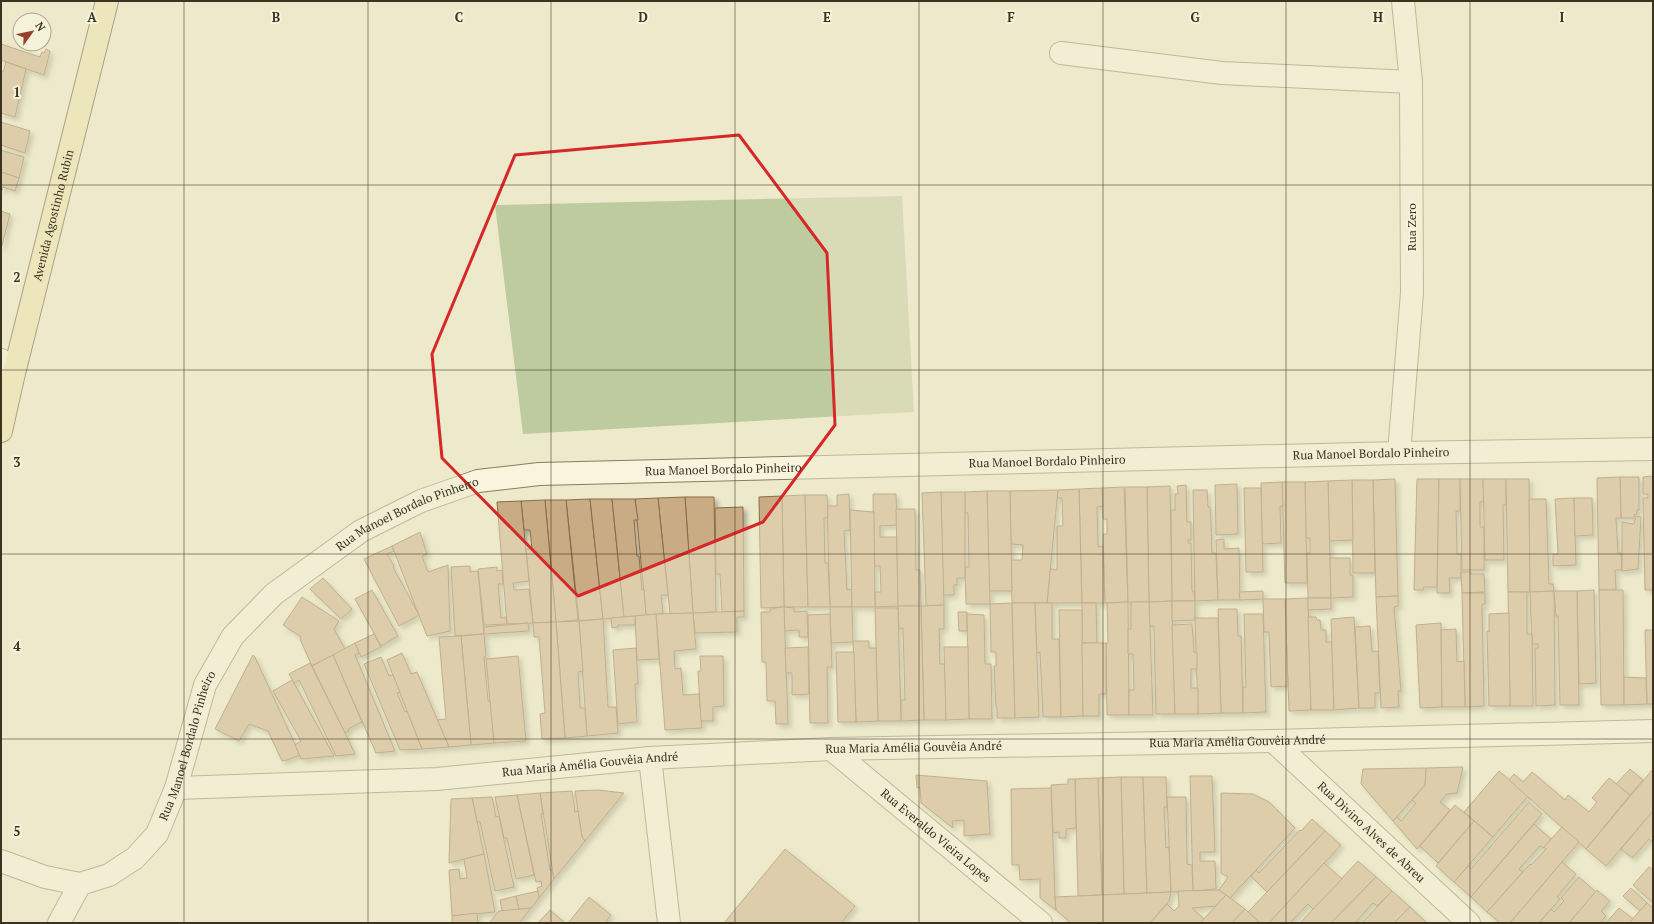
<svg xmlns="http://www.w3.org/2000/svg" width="1654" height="924" viewBox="0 0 1654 924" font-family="'PT Serif',serif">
<defs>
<filter id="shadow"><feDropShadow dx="3.5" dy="3.5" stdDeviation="2" flood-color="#0004"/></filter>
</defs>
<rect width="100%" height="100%" fill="#ede9cb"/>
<polygon fill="#becb9e" points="902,196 914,412 523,434 495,205"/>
<g fill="#c9ac83" stroke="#886b46" filter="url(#shadow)">
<polygon points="1,44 40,57 42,52 44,53 46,49 50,51 44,75 1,60"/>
<polygon points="6,62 26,69 15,117 1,113 1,71 3,72"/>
<polygon points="1,122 30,131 25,153 1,145"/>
<polygon points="1,150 24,157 19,178 1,172"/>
<polygon points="1,172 19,178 15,191 3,187 1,193"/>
<polygon points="1,211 10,214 1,249"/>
<polygon points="1653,476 1653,590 1645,590 1643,498 1648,498 1648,494 1643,494 1643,477"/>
<polygon points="1620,477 1639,477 1639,510 1637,510 1637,514 1634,515 1634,518 1621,518"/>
<polygon points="1620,477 1621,518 1616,518 1618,553 1621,553 1622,570 1615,570 1616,590 1599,590 1597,478"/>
<polygon points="1395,479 1398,596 1376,597 1373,480"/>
<polygon points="1417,479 1439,479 1437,587 1424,587 1423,590 1414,590"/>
<polygon points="1439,479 1460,479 1460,511 1456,511 1457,554 1461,554 1461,578 1449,578 1450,593 1437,593"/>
<polygon points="1460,479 1483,479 1484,501 1480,502 1480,527 1484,527 1484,570 1462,570"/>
<polygon points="1483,479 1506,479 1506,505 1503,505 1504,560 1485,560"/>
<polygon points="1506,479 1529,479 1530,592 1508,592"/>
<polygon points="1352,480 1373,480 1375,573 1353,573"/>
<polygon points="1352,480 1353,540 1329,541 1328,481"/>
<polygon points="1328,481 1331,598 1308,598 1307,553 1310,553 1310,538 1306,538 1305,482"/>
<polygon points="1282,482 1305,482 1307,583 1285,583"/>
<polygon points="1282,482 1283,506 1280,506 1281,543 1262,544 1261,483"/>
<polygon points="1237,484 1238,534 1216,535 1215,485"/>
<polygon points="1186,485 1187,522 1191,522 1191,540 1188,540 1188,543 1191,543 1192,591 1194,591 1195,601 1172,601 1171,510 1175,510 1175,494 1178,494 1177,486"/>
<polygon points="1170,486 1172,601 1149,602 1147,487"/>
<polygon points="1124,487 1128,602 1105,603 1103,534 1107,534 1107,519 1103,519 1102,488"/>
<polygon points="1125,487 1147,487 1149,602 1128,602"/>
<polygon points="1102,488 1103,506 1097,507 1098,547 1103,546 1105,603 1082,603 1079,489"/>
<polygon points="1244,488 1261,488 1263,572 1246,572"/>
<polygon points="1079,489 1082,603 1047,603 1050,569 1057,570 1057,526 1063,526 1062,498 1057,498 1058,490"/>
<polygon points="1058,490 1047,603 1012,603 1011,560 1022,560 1023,545 1011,544 1010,491"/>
<polygon points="1193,490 1207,490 1208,507 1210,507 1211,522 1212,553 1216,553 1218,600 1195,601"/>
<polygon points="987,491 1010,491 1012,591 989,591"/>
<polygon points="987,491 990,604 966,604 965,567 969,567 968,513 965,513 965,492"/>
<polygon points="941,492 965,492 965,578 957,578 957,585 954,585 954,595 943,595"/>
<polygon points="941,492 944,605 926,606 922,493"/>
<polygon points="849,494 850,530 844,531 847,590 852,589 852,607 830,607 827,506 837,506 837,495"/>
<polygon points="873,494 896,494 897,525 880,526 880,537 897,537 898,606 875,607 875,592 881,592 880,566 874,566"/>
<polygon points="805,495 808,607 784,607 782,496"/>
<polygon points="805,495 827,495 828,517 824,518 825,563 828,563 830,607 808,607"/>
<polygon points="782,496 784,607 761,608 759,497"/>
<polygon points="685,497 714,497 716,612 693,613"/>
<polygon points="685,497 693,613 670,614 658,498"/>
<polygon points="658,498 668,595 661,595 663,614 646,615 635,499"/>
<polygon points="1574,498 1576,565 1553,566 1553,554 1558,554 1555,499"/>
<polygon points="1574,498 1592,498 1593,535 1575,536"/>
<polygon points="590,499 603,619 579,621 566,500"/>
<polygon points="590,499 612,499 624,617 603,619"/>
<polygon points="612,499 635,499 638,520 634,520 637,556 639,556 642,590 644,590 646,615 624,617"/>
<polygon points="1529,499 1546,499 1549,584 1553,584 1554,591 1530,592"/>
<polygon points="545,500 566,500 578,620 556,622"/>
<polygon points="545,500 556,622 533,623 526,549 532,549 530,530 524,530 521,501"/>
<polygon points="521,501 529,581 513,583 514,590 529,589 533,623 507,624 497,502"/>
<polygon points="743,507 744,611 722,612 720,574 716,574 715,508"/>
<polygon points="896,509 915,509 916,570 920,570 921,606 898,606"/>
<polygon points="850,510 874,512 875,607 852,607"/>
<polygon points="1636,516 1641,517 1638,569 1622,571 1622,522 1634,524"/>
<polygon points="420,532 427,554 422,556 428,572 448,565 450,631 427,636 392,546"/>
<polygon points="1224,539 1224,549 1239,548 1240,600 1218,600 1216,540"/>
<polygon points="392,546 394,551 387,554 394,566 393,567 419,615 399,626 364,559"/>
<polygon points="1330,558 1350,558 1350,575 1353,575 1353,597 1331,598"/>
<polygon points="470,566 470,572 478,571 484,634 455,636 451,567"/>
<polygon points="497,567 497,571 502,570 503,584 498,584 501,618 506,617 507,624 484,625 478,569"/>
<polygon points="1461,572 1471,572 1471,574 1484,574 1485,592 1462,593"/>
<polygon points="323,578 352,609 341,619 310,589"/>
<polygon points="372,590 398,636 381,646 355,599"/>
<polygon points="1594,590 1596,683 1579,684 1577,591"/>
<polygon points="1599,590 1623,590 1624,705 1601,705"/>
<polygon points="1263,591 1263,599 1240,600 1239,592"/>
<polygon points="1554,591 1555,705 1536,706 1535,648 1538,648 1538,644 1532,644 1530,592"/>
<polygon points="1554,591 1577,591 1579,705 1560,705 1558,616 1556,616"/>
<polygon points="1508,592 1527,592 1527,634 1532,634 1533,706 1510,706"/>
<polygon points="1462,593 1485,593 1485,604 1482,604 1484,706 1465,707"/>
<polygon points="1398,596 1398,606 1394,607 1401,691 1398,691 1399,707 1381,708 1376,597"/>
<polygon points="302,597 339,621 334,629 345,649 312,666 300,639 301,637 283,625"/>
<polygon points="1308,598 1311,710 1289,711 1285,599"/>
<polygon points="1308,598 1331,598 1331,609 1308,610"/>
<polygon points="1263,599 1285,599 1288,686 1271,687 1269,632 1264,632"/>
<polygon points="1172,601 1175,714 1156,714 1154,626 1149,626 1149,602"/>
<polygon points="1172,601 1195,601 1195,620 1172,621"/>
<polygon points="1128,602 1129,715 1107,715 1106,643 1108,643 1107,603"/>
<polygon points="1131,602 1149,602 1153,715 1129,715 1129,690 1134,690 1133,654 1128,654 1128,629 1131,629"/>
<polygon points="1012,603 1015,718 997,718 997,708 996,707 994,666 996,666 996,652 991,652 990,604"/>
<polygon points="1012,603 1035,603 1039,717 1015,718"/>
<polygon points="1035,603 1052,603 1052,639 1059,639 1061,717 1043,717 1040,652 1037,653"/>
<polygon points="1082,603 1096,603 1097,643 1082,643"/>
<polygon points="944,605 944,629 939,629 940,664 945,664 946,720 924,720 921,606"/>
<polygon points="898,606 921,606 924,720 901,721 901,700 905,700 903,628 899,629"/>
<polygon points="784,607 794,608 794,612 807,611 808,637 799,637 799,630 784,631"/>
<polygon points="784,607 788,724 776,724 775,701 767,701 766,662 762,662 761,612 770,612 770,609 774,609 774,608"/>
<polygon points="830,607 852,607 853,642 831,643"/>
<polygon points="875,608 898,608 901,721 878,721"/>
<polygon points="1218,609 1237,609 1238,636 1241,636 1243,713 1221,713"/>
<polygon points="1059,610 1082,610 1083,716 1061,717"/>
<polygon points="744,611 744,617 737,617 737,632 695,633 693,613"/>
<polygon points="958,612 967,612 967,631 959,631"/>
<polygon points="693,613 696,649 674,651 675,669 681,668 683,695 699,694 702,728 665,730 656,614"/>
<polygon points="1509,613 1510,706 1489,706 1487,631 1489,632 1489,614"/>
<polygon points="656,614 659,659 637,660 635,616"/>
<polygon points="830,614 832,667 827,667 828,723 810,723 808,615"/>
<polygon points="967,614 984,615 985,664 991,664 992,719 969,719"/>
<polygon points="1244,614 1263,614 1266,712 1243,713 1243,687 1246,687"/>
<polygon points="635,616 635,625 618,625 618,627 612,628 611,618"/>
<polygon points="1308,617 1316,617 1317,620 1320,620 1321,630 1326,630 1326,642 1332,642 1334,710 1311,710"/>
<polygon points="1354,617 1359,708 1334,710 1331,619"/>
<polygon points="1195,618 1218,618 1221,713 1198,714"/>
<polygon points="603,619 608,707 616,707 618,733 587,736 579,621"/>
<polygon points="579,621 583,671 578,672 580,708 585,708 587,736 565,738 556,622"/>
<polygon points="556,622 565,738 542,739 540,714 545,713 539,637 534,637 533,623"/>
<polygon points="528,623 529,631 484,634 484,627"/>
<polygon points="1441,623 1442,707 1420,708 1416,625"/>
<polygon points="1192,624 1194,652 1197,653 1197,669 1191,669 1191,688 1198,688 1198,714 1175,714 1172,625"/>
<polygon points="1370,626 1372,652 1378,651 1380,693 1375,693 1375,708 1359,708 1355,627"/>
<polygon points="1456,629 1457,662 1464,661 1465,707 1442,707 1441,630"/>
<polygon points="1645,630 1653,630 1653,704 1647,704"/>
<polygon points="374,634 381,647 361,657 355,643"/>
<polygon points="484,634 486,657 484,657 488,701 491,701 494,743 471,745 461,636"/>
<polygon points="461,636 471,745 449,747 437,720 446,719 439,637"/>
<polygon points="853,641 869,641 869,648 876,648 878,721 856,722"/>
<polygon points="355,643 359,653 355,655 395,751 376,753 333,655"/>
<polygon points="1082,643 1106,643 1106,694 1099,694 1099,716 1083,716"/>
<polygon points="808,647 809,694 792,695 792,673 786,673 785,648"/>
<polygon points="944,647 968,647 969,719 946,720"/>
<polygon points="636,648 638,684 635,684 637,722 618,724 613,650"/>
<polygon points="836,652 854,652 856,722 838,722"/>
<polygon points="402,653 411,674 417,672 449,747 422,749 387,660"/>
<polygon points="253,655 255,657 300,755 287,760 282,761 268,731 249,724 239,741 215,729"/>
<polygon points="333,655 362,722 348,729 349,731 345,733 312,666"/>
<polygon points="518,656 526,741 494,743 486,659"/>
<polygon points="700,656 723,656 724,706 713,707 713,721 701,721 698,671 701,671"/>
<polygon points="381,657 389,676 393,675 400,692 397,693 405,712 407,711 422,749 400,750 364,664"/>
<polygon points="310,663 345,733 355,754 336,756 299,680 294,683 289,674"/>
<polygon points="1624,677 1646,678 1647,704 1624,705"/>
<polygon points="292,680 294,683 334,756 301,759 295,745 301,741 273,691"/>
<polygon points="1463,767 1457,793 1447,794 1440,802 1450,810 1417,849 1393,821 1397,817 1401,821 1416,803 1412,800 1425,785 1426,768"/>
<polygon points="1426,768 1425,785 1393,821 1361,784 1363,769"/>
<polygon points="1630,769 1643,780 1630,795 1616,784"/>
<polygon points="1653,769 1653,811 1606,866 1586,849"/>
<polygon points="1499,771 1528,796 1493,837 1464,812"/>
<polygon points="1532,772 1565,800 1568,795 1589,812 1597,802 1592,798 1609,778 1630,795 1586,849 1509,780 1514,774 1523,782"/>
<polygon points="916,775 987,781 990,834 964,836 964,820 952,821 953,828 921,803 920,787 917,788"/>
<polygon points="1190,776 1212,776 1215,852 1200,852 1200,861 1215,861 1216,889 1193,891"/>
<polygon points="1121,777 1143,777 1147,893 1124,894"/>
<polygon points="1121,777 1124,894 1102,895 1098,778"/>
<polygon points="1143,777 1166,777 1167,807 1164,807 1166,848 1169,847 1171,892 1147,893"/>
<polygon points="1098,778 1102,895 1078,896 1075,779"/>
<polygon points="1068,779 1075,779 1076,828 1066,829 1066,838 1059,838 1059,832 1053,833 1051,785 1068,784"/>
<polygon points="1051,788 1055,897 1056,910 1040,898 1040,879 1020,880 1019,865 1012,865 1011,789"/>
<polygon points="598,790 624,793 585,841 582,837 575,791"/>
<polygon points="572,791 575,812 578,811 582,837 585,841 554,879 540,793"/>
<polygon points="540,793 543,814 541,814 550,870 552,870 554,879 539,898 537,888 542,886 541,881 536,882 517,795"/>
<polygon points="1221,793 1253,794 1269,802 1295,828 1230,898 1219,890 1228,877 1221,873"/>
<polygon points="517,795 534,875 516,879 507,838 504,838 495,797"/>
<polygon points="492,797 496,817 499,816 514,887 495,891 480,822 477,822 472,798"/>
<polygon points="1167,797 1186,797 1187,864 1192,865 1193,891 1171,892"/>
<polygon points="472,798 484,854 449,863 451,799"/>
<polygon points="1529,802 1542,814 1471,897 1454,882 1468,866 1471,869"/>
<polygon points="1455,805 1474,821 1438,863 1420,846"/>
<polygon points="1653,811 1653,843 1649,839 1632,858 1621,849"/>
<polygon points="1312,819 1325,831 1267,892 1251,876 1256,870 1259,873 1300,830 1301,831"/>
<polygon points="1474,821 1493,837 1454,882 1436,866"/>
<polygon points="1534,824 1551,839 1544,848 1540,846 1519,869 1523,872 1487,912 1471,897"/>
<polygon points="1562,827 1579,842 1510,923 1500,923 1487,912 1530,864 1531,865 1546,849 1544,847"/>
<polygon points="1325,831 1341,845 1269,923 1260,923 1248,912"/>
<polygon points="785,849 855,906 841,923 724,923"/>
<polygon points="484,854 495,912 452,916 449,870 459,869 460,879 467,878 464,859"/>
<polygon points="1358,861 1376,877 1331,923 1300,923"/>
<polygon points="1562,862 1576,874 1557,897 1560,899 1539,923 1510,923"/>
<polygon points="1324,863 1342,879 1313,909 1308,904 1290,923 1269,923"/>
<polygon points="1649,867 1653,870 1653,903 1633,885"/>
<polygon points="1376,877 1392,891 1377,906 1373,903 1355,923 1331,923"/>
<polygon points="1579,877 1596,892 1569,923 1539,923 1551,909 1554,912 1564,901 1561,898"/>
<polygon points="1631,888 1647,903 1640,911 1623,896"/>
<polygon points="1219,890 1226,895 1216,906 1192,908 1204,919 1200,923 1150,923 1167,904 1174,911 1179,906 1178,891"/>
<polygon points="1597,890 1610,901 1601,911 1606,916 1600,923 1569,923"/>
<polygon points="538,891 539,898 531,908 519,910 516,896"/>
<polygon points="1392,891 1410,907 1395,923 1362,923"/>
<polygon points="1171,892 1169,901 1150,923 1071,923 1056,910 1055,897"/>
<polygon points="1226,895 1245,909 1232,923 1200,923"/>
<polygon points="516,896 519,910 502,911 500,900"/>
<polygon points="589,897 611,915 605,923 568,923"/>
<polygon points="1647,903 1653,908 1653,923 1629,923"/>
<polygon points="1410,907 1426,922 1424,923 1394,923"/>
<polygon points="531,908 519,923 489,923 499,911"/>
<polygon points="1619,908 1633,919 1629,923 1606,923"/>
<polygon points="1245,909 1248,912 1260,923 1232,923"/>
<polygon points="550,910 564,922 563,923 538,923"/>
<polygon points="477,913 478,923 452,923 452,916"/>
</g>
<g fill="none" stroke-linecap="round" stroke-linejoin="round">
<defs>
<g id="minor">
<polyline points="1061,53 1222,73 1411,82"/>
<polyline points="1,360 14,373"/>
<polyline points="1399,453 1412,293 1411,82 1403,1"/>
<path id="s1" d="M1273,741L1469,923"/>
<path id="s2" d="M831,749L1041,923"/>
<polyline points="650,758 669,923"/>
<path id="s3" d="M176,788L437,779L650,758L831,749L1273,741L1653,731"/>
<path id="s4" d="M1,861L45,877L80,884L109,875L135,858L157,834L176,788L205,685L233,636L274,594L361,531L421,501L478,481L539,474L1399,453L1653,449"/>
<polyline points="59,923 80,884"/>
</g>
<g id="major">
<path id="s5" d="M1,431L14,373L107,1"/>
</g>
</defs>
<use href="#minor" stroke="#897d5f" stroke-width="24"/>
<use href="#major" stroke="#584a33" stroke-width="24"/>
<use href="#minor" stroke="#f8f4de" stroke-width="22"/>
<use href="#major" stroke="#ede3a6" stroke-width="22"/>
</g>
<path d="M0 0H1654V924H0ZM739,135L827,253L835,425L763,522L578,596L442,458L432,354L515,155Z" fill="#ede9cb" fill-opacity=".55" fill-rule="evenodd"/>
<path fill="none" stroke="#d62828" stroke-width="3" stroke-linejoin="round" d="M739,135L827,253L835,425L763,522L578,596L442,458L432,354L515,155Z"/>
<path fill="none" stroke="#3b3222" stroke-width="1" stroke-opacity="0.55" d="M184,1V923M368,1V923M551,1V923M735,1V923M919,1V923M1103,1V923M1286,1V923M1470,1V923M1,185H1653M1,370H1653M1,554H1653M1,739H1653"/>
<g text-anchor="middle" stroke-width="4" stroke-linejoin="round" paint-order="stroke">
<g font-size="12" fill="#3b3222" stroke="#f5f2da">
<text dy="4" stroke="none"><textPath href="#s5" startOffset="222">Avenida Agostinho Rubin</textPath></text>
<text transform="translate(1412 227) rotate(-90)" y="4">Rua Zero</text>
<text dy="4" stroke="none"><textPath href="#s4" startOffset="1577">Rua Manoel Bordalo Pinheiro</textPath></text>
<text dy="4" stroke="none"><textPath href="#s4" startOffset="1253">Rua Manoel Bordalo Pinheiro</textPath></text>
<text dy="4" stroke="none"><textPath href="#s4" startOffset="929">Rua Manoel Bordalo Pinheiro</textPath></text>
<text dy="4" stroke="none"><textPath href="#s4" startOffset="605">Rua Manoel Bordalo Pinheiro</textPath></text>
<text dy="4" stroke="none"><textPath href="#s3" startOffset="1063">Rua Maria Amélia Gouvêia André</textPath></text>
<text dy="4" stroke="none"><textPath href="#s4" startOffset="270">Rua Manoel Bordalo Pinheiro</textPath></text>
<text dy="4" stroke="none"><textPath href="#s3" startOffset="739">Rua Maria Amélia Gouvêia André</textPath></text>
<text dy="4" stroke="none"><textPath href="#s3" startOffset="415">Rua Maria Amélia Gouvêia André</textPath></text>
<text dy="4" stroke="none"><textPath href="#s1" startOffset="134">Rua Divino Alves de Abreu</textPath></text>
<text dy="4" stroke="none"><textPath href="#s2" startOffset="136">Rua Everaldo Vieira Lopes</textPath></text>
</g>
</g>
<g font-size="13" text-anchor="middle" font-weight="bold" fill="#3b3222" stroke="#f5f2da" stroke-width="4" stroke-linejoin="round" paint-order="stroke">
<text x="92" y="22">A</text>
<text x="276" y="22">B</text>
<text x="459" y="22">C</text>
<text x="643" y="22">D</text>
<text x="827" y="22">E</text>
<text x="1011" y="22">F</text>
<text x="1195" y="22">G</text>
<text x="1378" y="22">H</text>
<text x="1562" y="22">I</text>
<text x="17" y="97">1</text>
<text x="17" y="282">2</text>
<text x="17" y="467">3</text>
<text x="17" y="651">4</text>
<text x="17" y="836">5</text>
</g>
<rect width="1654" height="924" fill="none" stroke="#3b3222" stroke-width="4"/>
<g transform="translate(32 32) rotate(57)"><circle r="19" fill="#f5f2da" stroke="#aba590"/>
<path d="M0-3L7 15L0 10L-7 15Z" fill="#964232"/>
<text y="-6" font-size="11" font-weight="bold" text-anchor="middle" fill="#3b3222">N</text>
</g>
</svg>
